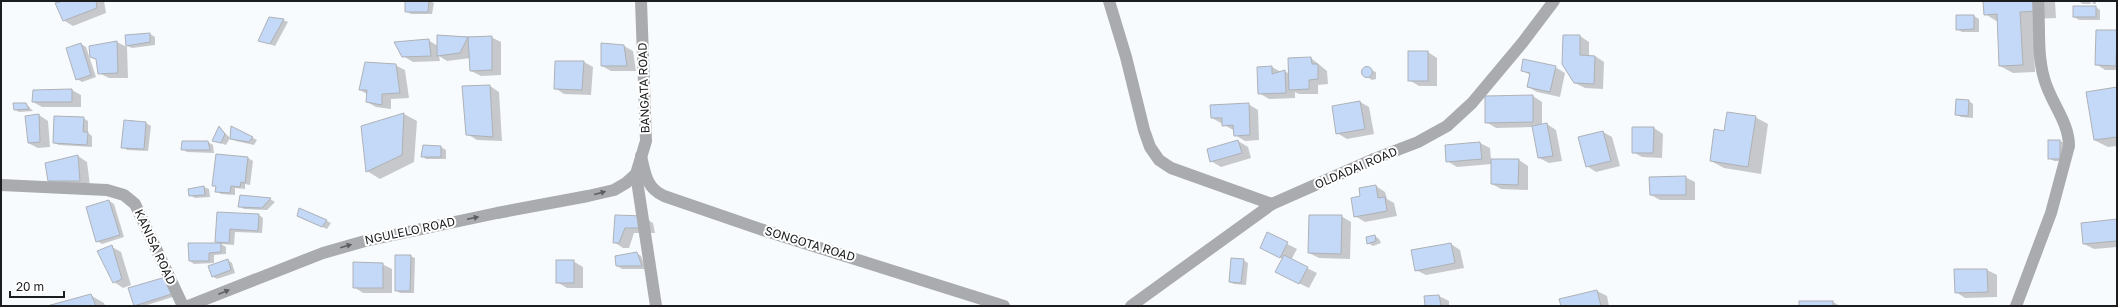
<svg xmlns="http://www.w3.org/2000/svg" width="2118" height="307" viewBox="0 0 2118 307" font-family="'Golos Text',sans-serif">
<rect width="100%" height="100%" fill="#f8fbfe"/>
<g fill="#0003">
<polygon points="66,1 104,1 106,13 73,26 63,20"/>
<polygon points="406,1 430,1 434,3 432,14 411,14 406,11"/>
<polygon points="1984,1 2055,1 2056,18 2033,19 2035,72 2013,73 2000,66 1998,22 1985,14"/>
<polygon points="2078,1 2090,1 2091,4 2083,4"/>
<polygon points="2092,1 2096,1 2096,4 2093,4"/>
<polygon points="2096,7 2100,10 2100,20 2079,20 2074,17"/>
<polygon points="1957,16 1974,16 1979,19 1979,32 1962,32 1957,29"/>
<polygon points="283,20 288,22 275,46 259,40"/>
<polygon points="2097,31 2117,31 2117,70 2105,70 2096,64"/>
<polygon points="150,34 155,37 155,45 132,48 127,46"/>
<polygon points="438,36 491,37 501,42 501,75 481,76 471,71 471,58 447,61 439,56 440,61 413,62 403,56 428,40 438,46"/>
<polygon points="1580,36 1589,42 1589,56 1595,56 1604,62 1603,89 1585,88 1575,83"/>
<polygon points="117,42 127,47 128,78 109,78 99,73 97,60 91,57 90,47"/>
<polygon points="81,44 86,47 96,77 82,82 77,79"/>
<polygon points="624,46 633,51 636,71 611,71 602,66"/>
<polygon points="1428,52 1437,58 1437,86 1419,86 1409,80"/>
<polygon points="1311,58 1327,71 1328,84 1318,85 1318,94 1299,94 1295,92 1295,98 1269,99 1259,93 1272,67 1281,72 1285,71 1289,74"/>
<polygon points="584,62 593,67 591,95 564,94 555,88"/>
<polygon points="395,65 405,70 409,98 391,99 391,109 376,107 367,102 367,94 360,90"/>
<polygon points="1555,67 1565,73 1560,97 1537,92 1528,87 1530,75 1522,70"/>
<polygon points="1365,68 1376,72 1376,79 1372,80 1367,77 1363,72"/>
<polygon points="490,86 499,92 502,141 477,140 467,134"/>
<polygon points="2117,89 2117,146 2108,147 2094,140"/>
<polygon points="72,90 81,95 81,107 42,107 33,102"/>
<polygon points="1533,96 1542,102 1542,125 1547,124 1556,130 1562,161 1549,163 1539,158 1533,127 1496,128 1486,122"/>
<polygon points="1969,101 1973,104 1973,118 1961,117 1956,114"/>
<polygon points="1360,102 1369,107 1374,134 1347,139 1337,133"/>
<polygon points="26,104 33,111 19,112 14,109"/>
<polygon points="1248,104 1258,110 1259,140 1245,141 1235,135 1235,131 1212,118"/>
<polygon points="404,114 417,121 414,162 380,179 367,171 362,127"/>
<polygon points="39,115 48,121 50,147 38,148 28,143"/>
<polygon points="1755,117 1768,124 1761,174 1724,168 1711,161"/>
<polygon points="83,118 88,121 88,133 92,136 92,147 59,145 54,143"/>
<polygon points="146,123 151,126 148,151 127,150 123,147"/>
<polygon points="219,127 230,138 226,145 214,141"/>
<polygon points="232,128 253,138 257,140 254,145 236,141 231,138"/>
<polygon points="1654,128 1663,134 1662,158 1642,157 1633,152"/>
<polygon points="1603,132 1612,137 1620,166 1596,172 1587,166"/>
<polygon points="1238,141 1248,147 1251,158 1221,167 1211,161"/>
<polygon points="2049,141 2060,141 2065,143 2065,161 2054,161 2049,158"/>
<polygon points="208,142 213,145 214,153 187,152 182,149"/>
<polygon points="1480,143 1490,148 1491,160 1519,160 1528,166 1528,190 1501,189 1492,184 1492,164 1457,167 1447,161 1446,145"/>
<polygon points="424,146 441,147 446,150 446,159 426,159 422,156"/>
<polygon points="78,156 87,162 90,186 58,186 49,181"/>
<polygon points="248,158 253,161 250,185 245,184 245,189 235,188 235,195 221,194 216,191 217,187 214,185"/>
<polygon points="1685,177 1695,182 1695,200 1660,200 1651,195"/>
<polygon points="1376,186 1385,192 1387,199 1394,203 1397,216 1365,222 1355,216 1361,197"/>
<polygon points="204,187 209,189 210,197 195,198 190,195 189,190"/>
<polygon points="241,196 270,199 275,202 267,210 244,209 239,206"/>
<polygon points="109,201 114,204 124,237 102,244 97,241"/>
<polygon points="300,210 327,221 331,223 327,229 303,219 298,216"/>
<polygon points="218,213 259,215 263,218 262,233 235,232 234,245 221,244 216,241"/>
<polygon points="616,216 644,217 653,223 655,233 634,233 629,248 623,248 614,242"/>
<polygon points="1341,216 1351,222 1350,259 1319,258 1309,253"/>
<polygon points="2117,220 2117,247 2094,249 2084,244"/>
<polygon points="1268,234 1297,249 1291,260 1317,273 1309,288 1286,277 1283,259 1271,253"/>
<polygon points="1375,236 1379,239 1381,243 1373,246 1368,243"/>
<polygon points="221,244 226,247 226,254 214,255 214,263 194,264 190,261"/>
<polygon points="1451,244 1460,250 1464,268 1426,275 1416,270"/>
<polygon points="112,247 121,252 131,285 123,288 114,282"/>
<polygon points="637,253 641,256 646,269 622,269 617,266"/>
<polygon points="410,256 415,258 414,293 400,293 396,290"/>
<polygon points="227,260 232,263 235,273 217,279 212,276"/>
<polygon points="1243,260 1248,263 1246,285 1234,284 1230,282"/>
<polygon points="573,261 583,267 583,288 567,288 557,282"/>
<polygon points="382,264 392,269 392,293 363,293 354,287"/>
<polygon points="1955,270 1987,270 1997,275 1997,297 1965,298 1956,292"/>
<polygon points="169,277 179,295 144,306 134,305"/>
<polygon points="1597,291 1607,296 1609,306 1562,306"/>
<polygon points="90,295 104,303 105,306 51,306"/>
<polygon points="1439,296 1449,301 1449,306 1426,306 1425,297"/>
<polygon points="1833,302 1840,306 1800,306"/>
</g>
<g fill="#c4d8f7" stroke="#aeb2b7">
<polygon points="63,1 96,1 97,8 63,21 55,3"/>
<polygon points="405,1 429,1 428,12 405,12"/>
<polygon points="1983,1 2043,1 2043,11 2020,12 2023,65 1999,66 1997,14 1984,15"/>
<rect x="2073" y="6" width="23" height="11"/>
<polygon points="1956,15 1974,15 1974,29 1956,30"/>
<polygon points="269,17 284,19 270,44 258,41"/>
<polygon points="2096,30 2117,30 2116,66 2095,65"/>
<polygon points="150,33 150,42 126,46 125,35"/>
<polygon points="437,35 468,37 460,53 437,56"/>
<polygon points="1563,35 1580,35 1580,55 1595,56 1594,84 1574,83 1562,64"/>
<polygon points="492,36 492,70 470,71 468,37"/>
<polygon points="429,39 431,56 402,57 394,42"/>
<polygon points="117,41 118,73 98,74 96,59 90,57 89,46"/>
<polygon points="81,43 91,75 76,80 66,48"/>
<polygon points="601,43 624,45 627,66 601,66"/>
<rect x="1408" y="51" width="20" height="30"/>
<polygon points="1311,57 1312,64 1318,64 1318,79 1309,80 1309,89 1289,90 1288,58"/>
<polygon points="1523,59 1556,66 1550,92 1527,87 1530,73 1521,71"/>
<polygon points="555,61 584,61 582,90 554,89"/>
<polygon points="365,62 396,64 400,93 382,94 382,105 366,102 367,90 359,90"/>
<polygon points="1272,66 1272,74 1285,70 1286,93 1258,94 1257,67"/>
<circle cx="1367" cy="72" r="5.5"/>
<polygon points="490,85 493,137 466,135 462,86"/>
<polygon points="2117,87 2117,137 2094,140 2086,92"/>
<polygon points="72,89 72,102 32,102 33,90"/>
<polygon points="1533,95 1533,122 1485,123 1485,96"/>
<polygon points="1956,99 1969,100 1968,116 1955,115"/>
<polygon points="1360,101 1365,129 1336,134 1332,106"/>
<polygon points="13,103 26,103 29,109 14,110"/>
<polygon points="1249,103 1250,135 1234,136 1233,125 1222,126 1222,118 1211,118 1210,105"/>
<polygon points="1727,112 1756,116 1748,167 1710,161 1714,129 1724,131"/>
<polygon points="404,113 402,155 366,172 361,126"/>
<polygon points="39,114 40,142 28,143 25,116"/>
<polygon points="54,116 84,117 83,132 88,132 87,145 53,143"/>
<polygon points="124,120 146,122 144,149 121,148"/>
<polygon points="1547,123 1553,156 1538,158 1532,126"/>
<polygon points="219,126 225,134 221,143 212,141"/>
<polygon points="231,126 253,137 249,142 230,139"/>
<polygon points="1632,127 1654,127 1653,153 1632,153"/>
<polygon points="1603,131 1611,161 1586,167 1578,137"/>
<polygon points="1238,140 1242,153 1210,162 1207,149"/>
<rect x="2048" y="140" width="12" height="19"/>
<polygon points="182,141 208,141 210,150 181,150"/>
<polygon points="1480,142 1482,159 1446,162 1445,145"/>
<polygon points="423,145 441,146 441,157 421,157"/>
<polygon points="216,154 248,157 245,183 241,182 240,187 231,186 230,193 215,192 216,186 212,186"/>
<polygon points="78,155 80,181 48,181 45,163"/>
<polygon points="1491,159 1519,159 1518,185 1491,184"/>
<polygon points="1686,176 1686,195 1650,195 1649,177"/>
<polygon points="1376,185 1378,198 1385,197 1387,211 1354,217 1351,198 1360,196 1359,188"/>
<polygon points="204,186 205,195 189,196 188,189"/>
<polygon points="240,195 271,198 262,208 238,207"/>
<polygon points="109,200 120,235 96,242 86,207"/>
<polygon points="299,208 327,220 322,227 297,216"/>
<polygon points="217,212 259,214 258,231 230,229 229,243 215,242"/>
<polygon points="615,215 644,216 646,228 625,228 619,243 613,243"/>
<polygon points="1309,215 1342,215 1341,254 1308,253"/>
<polygon points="2117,219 2117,241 2083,244 2081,223"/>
<polygon points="1267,232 1288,242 1280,258 1260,248"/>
<polygon points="1375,235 1376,241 1367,244 1366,237"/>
<polygon points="188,243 221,243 221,252 209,253 209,261 189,261"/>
<polygon points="1451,243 1455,263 1415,271 1411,250"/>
<polygon points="112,245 122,279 113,283 97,251"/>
<polygon points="637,252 642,266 616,266 615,256"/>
<polygon points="395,255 411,255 410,291 395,291"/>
<polygon points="1284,255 1308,267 1299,284 1275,272"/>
<polygon points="1231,258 1244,259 1241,283 1229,282"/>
<polygon points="228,259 231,270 212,277 208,266"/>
<rect x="556" y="260" width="18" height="23"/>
<polygon points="353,262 383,263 383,288 353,288"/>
<polygon points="1954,269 1987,269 1988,292 1955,293"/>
<polygon points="169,276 175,293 134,306 128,288"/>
<polygon points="1597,290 1601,306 1561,306 1559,299"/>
<polygon points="91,294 96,306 47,306"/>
<polygon points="1439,295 1441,306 1425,306 1424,296"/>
<rect x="1799" y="301" width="34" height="5"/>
</g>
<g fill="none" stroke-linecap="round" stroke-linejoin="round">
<g stroke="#aaabae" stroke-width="12">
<polyline points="641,1 646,141 636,174 656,306"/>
<polyline points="1109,1 1126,57 1144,130 1150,147 1159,160 1171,168 1272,204"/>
<path d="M641,156C645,173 646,188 664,196L766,231L1004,306"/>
<polyline points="1,185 107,190 124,195 135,204 183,306"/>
<polyline points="188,306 323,253 365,241 497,213 588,196 614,190 626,183 636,174"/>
<polyline points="1131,306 1272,204 1374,159 1418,142 1447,126 1472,103 1523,42 1554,1"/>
<path d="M2016,306L2051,213L2069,146C2069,121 2050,102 2044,78C2037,54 2040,26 2038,1"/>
</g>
</g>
<defs><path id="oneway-solid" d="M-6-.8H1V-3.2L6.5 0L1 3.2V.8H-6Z"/></defs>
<g fill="#5b5d5f">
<use href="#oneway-solid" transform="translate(600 193) rotate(-15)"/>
<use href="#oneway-solid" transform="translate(473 218) rotate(-12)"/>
<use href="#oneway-solid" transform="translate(346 246) rotate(-16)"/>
<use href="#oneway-solid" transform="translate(224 292) rotate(-22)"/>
</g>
<g text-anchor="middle" stroke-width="4" stroke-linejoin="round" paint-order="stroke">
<g font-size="12" fill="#1b1d1f" stroke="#fff">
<text transform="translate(644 88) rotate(-92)" y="4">BANGATA ROAD</text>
<text transform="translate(1356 168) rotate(-23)" y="4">OLDADAI ROAD</text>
<text transform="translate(410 231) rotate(-12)" y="4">NGULELO ROAD</text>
<text transform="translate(810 244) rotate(17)" y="4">SONGOTA ROAD</text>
<text transform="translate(155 247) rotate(65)" y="4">KANISA ROAD</text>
</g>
</g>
<rect width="2118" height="307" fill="none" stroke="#1b1d1f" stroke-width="4"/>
<path d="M10 291v6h54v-6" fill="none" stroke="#1b1d1f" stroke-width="2"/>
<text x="16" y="291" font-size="12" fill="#1b1d1f" stroke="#ffffff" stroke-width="3" paint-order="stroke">20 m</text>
</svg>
